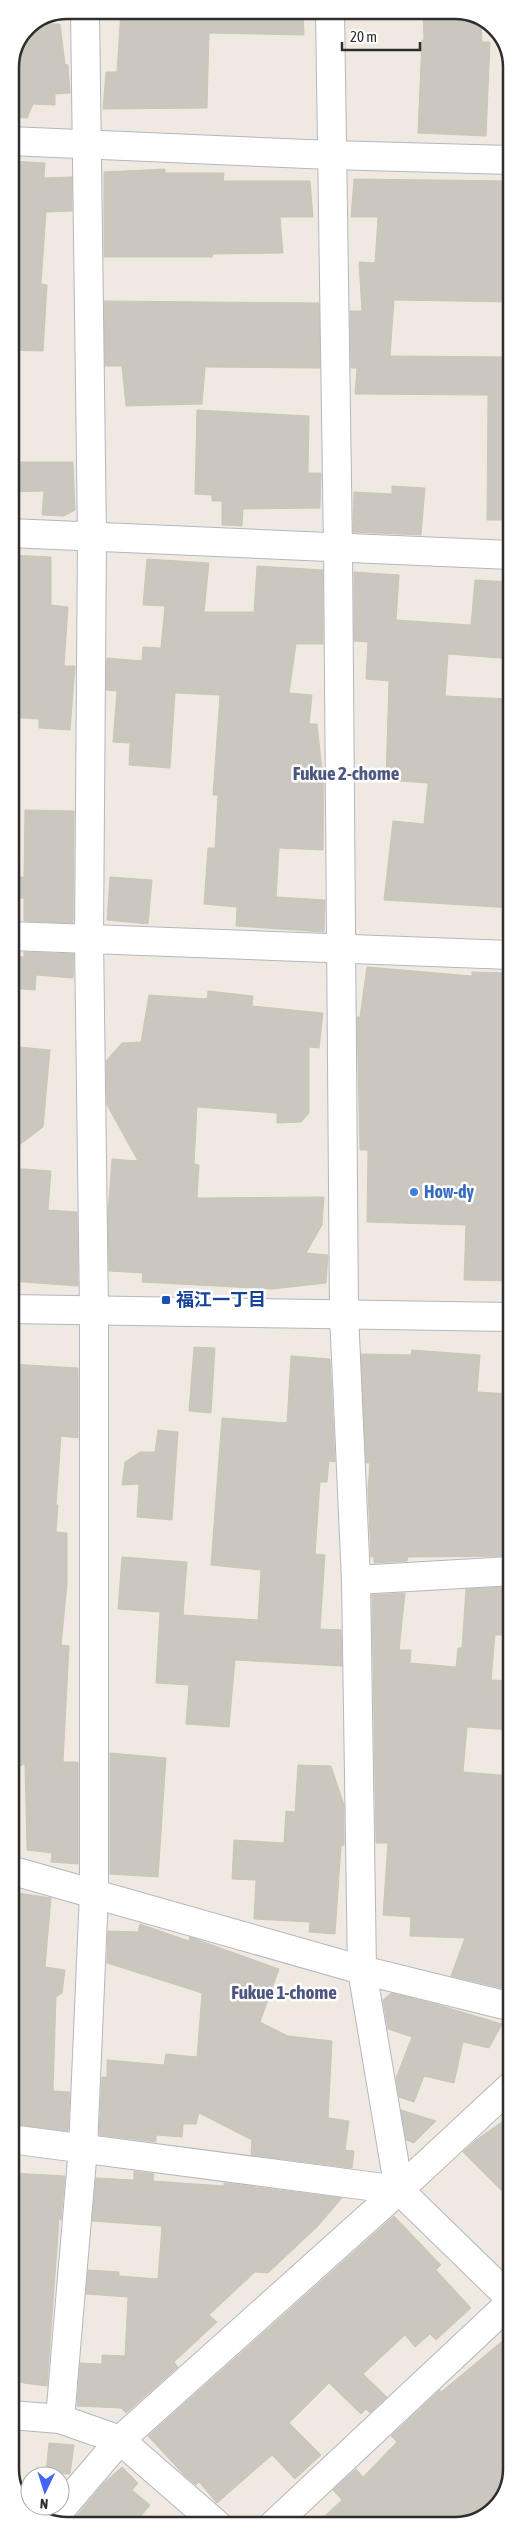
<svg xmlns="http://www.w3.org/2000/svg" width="522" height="2536" viewBox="0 0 522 2536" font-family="'Asap Condensed','Noto Sans JP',sans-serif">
<rect width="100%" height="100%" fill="#efe9e1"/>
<g fill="#cbc7bf" stroke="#cbc5ba">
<polygon points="121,10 303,10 304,35 209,33 207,108 103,109 106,72 117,72"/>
<polygon points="423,10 462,10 481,20 482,42 490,42 486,136 418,133 422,40 424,40"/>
<polygon points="33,24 60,24 65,64 68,65 70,93 55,94 55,105 33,104 27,118 10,117 10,68 27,27"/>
<polygon points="10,161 45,163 44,178 72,177 72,211 46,212 41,284 47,285 43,351 10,350"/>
<polygon points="165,169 165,173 224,173 223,181 310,181 313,217 280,217 283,253 213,254 212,257 104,257 104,172"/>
<polygon points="354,179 512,181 512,302 394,300 390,356 512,357 512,520 487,520 488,395 355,394 357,368 351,368 350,311 362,311 359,262 375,263 378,217 351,217"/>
<polygon points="104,301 319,303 320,368 205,367 202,404 126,406 122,366 105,366"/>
<polygon points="197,410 309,416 308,473 321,473 320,508 243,509 242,526 222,525 222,501 212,501 212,495 195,494"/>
<polygon points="10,462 73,462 75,510 64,516 42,515 44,491 10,492"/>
<polygon points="392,486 425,488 421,535 353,532 354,492 392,494"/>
<polygon points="11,555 51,557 51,605 68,607 64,666 75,666 70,730 39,728 39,719 10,717"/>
<polygon points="147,559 209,563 204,612 254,612 257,566 323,570 323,644 296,644 289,693 312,695 309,724 317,724 322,770 324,770 323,850 279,848 276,897 325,900 324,932 236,926 237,907 204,904 208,848 215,848 218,795 213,795 220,695 175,693 170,768 129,765 130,743 113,742 117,691 106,690 107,658 142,661 143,647 161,648 165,606 143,605"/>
<polygon points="354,572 399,575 396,620 471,625 475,580 512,582 512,659 448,654 445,696 512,699 512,908 384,900 393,821 424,824 428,783 386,780 389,681 366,679 368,642 354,641"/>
<polygon points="25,810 74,811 73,923 24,921 24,898 10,898 10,877 24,877"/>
<polygon points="110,877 152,880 148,924 107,920"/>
<polygon points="24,952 74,954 73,978 36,975 35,990 10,988 10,956 24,957"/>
<polygon points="367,967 472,976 472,972 512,973 512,1281 464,1280 466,1225 367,1222 368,1150 360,1150 357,1017 360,1017"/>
<polygon points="208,991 253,996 252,1006 323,1013 319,1048 309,1047 309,1113 301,1122 277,1123 277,1113 197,1107 194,1164 199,1165 197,1198 324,1197 322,1225 306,1253 328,1255 326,1283 272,1289 142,1282 143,1273 109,1271 108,1214 112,1159 138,1161 107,1105 106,1061 122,1043 141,1042 149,995 207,999"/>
<polygon points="10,1046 50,1050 43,1127 10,1152"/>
<polygon points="10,1168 51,1171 48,1210 77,1212 78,1286 10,1281"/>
<polygon points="194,1347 215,1348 211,1413 189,1411"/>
<polygon points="412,1350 480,1355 477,1392 512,1394 512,1553 509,1556 408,1557 407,1561 374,1563 374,1557 371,1557 368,1490 370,1463 366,1463 361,1354 411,1355"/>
<polygon points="291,1356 330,1359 335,1462 329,1461 327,1482 320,1482 315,1554 325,1555 320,1629 341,1630 342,1666 235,1660 229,1727 186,1724 189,1685 156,1683 160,1612 118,1609 122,1557 187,1562 183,1615 258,1620 261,1570 211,1565 222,1418 287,1423"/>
<polygon points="10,1364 78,1368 78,1438 61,1436 56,1505 58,1505 56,1532 67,1533 67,1584 61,1645 69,1646 63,1762 78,1762 78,1864 51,1862 52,1853 27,1850 25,1764 10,1770"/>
<polygon points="158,1430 178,1432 172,1520 137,1517 139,1484 122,1485 125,1462 140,1452 155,1452"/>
<polygon points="507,1587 505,1635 495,1635 491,1680 512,1681 512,1730 467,1727 463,1772 512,1776 512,1950 504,1949 502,1988 451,1976 465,1938 410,1936 411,1917 383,1915 388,1843 376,1843 372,1595 405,1593 399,1650 411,1650 410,1663 456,1667 458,1648 462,1648 466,1589"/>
<polygon points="110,1753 166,1758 158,1877 110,1874"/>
<polygon points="298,1765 331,1766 344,1805 344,1845 341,1846 335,1934 309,1932 310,1922 254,1919 256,1880 232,1879 234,1840 284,1843 286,1811 295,1812"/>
<polygon points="18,1893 51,1898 45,1967 65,1970 62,1993 56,1997 53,2091 70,2092 68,2131 10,2124 10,1983"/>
<polygon points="140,1924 189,1941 190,1937 201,1941 279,1969 260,2022 288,2036 332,2041 328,2118 349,2121 345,2150 354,2151 352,2168 251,2155 252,2140 199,2113 196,2124 183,2124 182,2137 156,2135 156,2142 99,2135 102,2077 107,2077 107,2060 164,2065 166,2054 197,2057 202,1993 107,1963 108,1931 138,1932"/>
<polygon points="391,1993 435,2004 502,2024 489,2048 463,2042 454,2083 424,2076 414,2102 399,2097 396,2078 412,2037 388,2029 383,2000"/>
<polygon points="401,2110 436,2121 414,2143 406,2140"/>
<polygon points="512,2115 512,2201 463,2152 476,2140"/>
<polygon points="134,2171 154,2174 153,2181 224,2186 224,2183 342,2198 317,2227 268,2273 255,2272 209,2315 217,2322 174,2362 178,2367 126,2413 121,2408 77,2406 80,2363 102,2364 102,2355 125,2356 128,2297 86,2294 88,2270 119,2272 119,2276 158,2279 162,2226 92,2221 96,2178 134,2180"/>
<polygon points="10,2173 65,2176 61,2220 59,2219 47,2386 16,2382 19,2357 10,2357 10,2264 14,2219 10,2218"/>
<polygon points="394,2216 441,2265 436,2270 471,2308 436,2340 430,2334 415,2347 405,2335 363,2374 387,2397 370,2413 366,2409 361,2414 329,2383 289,2423 321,2455 295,2479 272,2455 217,2503 199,2482 196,2485 186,2477 148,2436"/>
<polygon points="512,2333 512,2469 498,2507 463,2525 314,2526 342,2500 333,2490 356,2469 363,2477 397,2442 391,2436 440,2390 441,2392"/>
<polygon points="49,2443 74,2445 70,2474 46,2473"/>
<polygon points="122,2467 138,2483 132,2490 150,2505 133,2526 68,2526 104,2483"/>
</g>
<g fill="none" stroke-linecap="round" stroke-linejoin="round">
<defs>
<g id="street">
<polyline points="330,10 338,549 344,1314 356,1580 362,1970 399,2190"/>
<polyline points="10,533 512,555"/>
<polyline points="10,936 512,955"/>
<polyline points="356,1580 512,1571"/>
<polyline points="10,1870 362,1970 512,2007"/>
<polyline points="10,2139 399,2190 512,2300"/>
<polyline points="11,2415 60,2419 120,2440 219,2526"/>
<polyline points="60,2419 83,2148 94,1893 94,1311 89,938 92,538 85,10"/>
<polyline points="51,2521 120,2440 399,2190 512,2085"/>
<polyline points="272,2526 512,2301"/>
</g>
<g id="secondary">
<polyline points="10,141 331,155 511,160"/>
<polyline points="10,1309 512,1317"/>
</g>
</defs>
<use href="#street" stroke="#b4b7c1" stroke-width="30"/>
<use href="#secondary" stroke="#b4b7c1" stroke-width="30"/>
<use href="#street" stroke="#fff" stroke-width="28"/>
<use href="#secondary" stroke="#fff" stroke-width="28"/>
</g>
<circle fill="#3f7fe0" stroke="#fff" stroke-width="2" cx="414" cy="1192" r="5"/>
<rect fill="#1a4fb4" stroke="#fff" stroke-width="2" x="161" y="1295" width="10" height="10" rx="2.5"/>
<g text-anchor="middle" stroke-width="5" stroke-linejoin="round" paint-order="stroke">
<g font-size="18" font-weight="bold" fill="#366cbe" stroke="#fff" text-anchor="start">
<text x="424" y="1198">How-dy</text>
</g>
<g font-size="18" font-weight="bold" fill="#164399" stroke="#fff" text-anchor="start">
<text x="176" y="1306">福江一丁目</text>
</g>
<g font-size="19" font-weight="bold" fill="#4d5680" stroke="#fff">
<text x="346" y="780">Fukue 2-chome</text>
<text x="284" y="1999">Fukue 1-chome</text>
</g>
</g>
<path d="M0 0H522V2536H0ZM67 19H455A48 48 0 0 1 503 67V2469A48 48 0 0 1 455 2517H67A48 48 0 0 1 19 2469V67A48 48 0 0 1 67 19Z" fill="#fff" fill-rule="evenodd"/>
<path fill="none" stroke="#2e2e2e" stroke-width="2.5" d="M67 19H455A48 48 0 0 1 503 67V2469A48 48 0 0 1 455 2517H67A48 48 0 0 1 19 2469V67A48 48 0 0 1 67 19Z"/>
<g transform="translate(45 2491) rotate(184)"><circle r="24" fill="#ffffff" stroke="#ababab"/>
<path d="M0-4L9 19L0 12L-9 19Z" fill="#4264fb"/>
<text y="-8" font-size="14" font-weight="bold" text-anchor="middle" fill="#2e2e2e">N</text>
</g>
<path d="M342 42v8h78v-8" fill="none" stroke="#2e2e2e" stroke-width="2.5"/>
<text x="350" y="42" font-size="15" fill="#2e2e2e" stroke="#ffffff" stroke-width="4" paint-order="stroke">20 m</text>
</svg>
